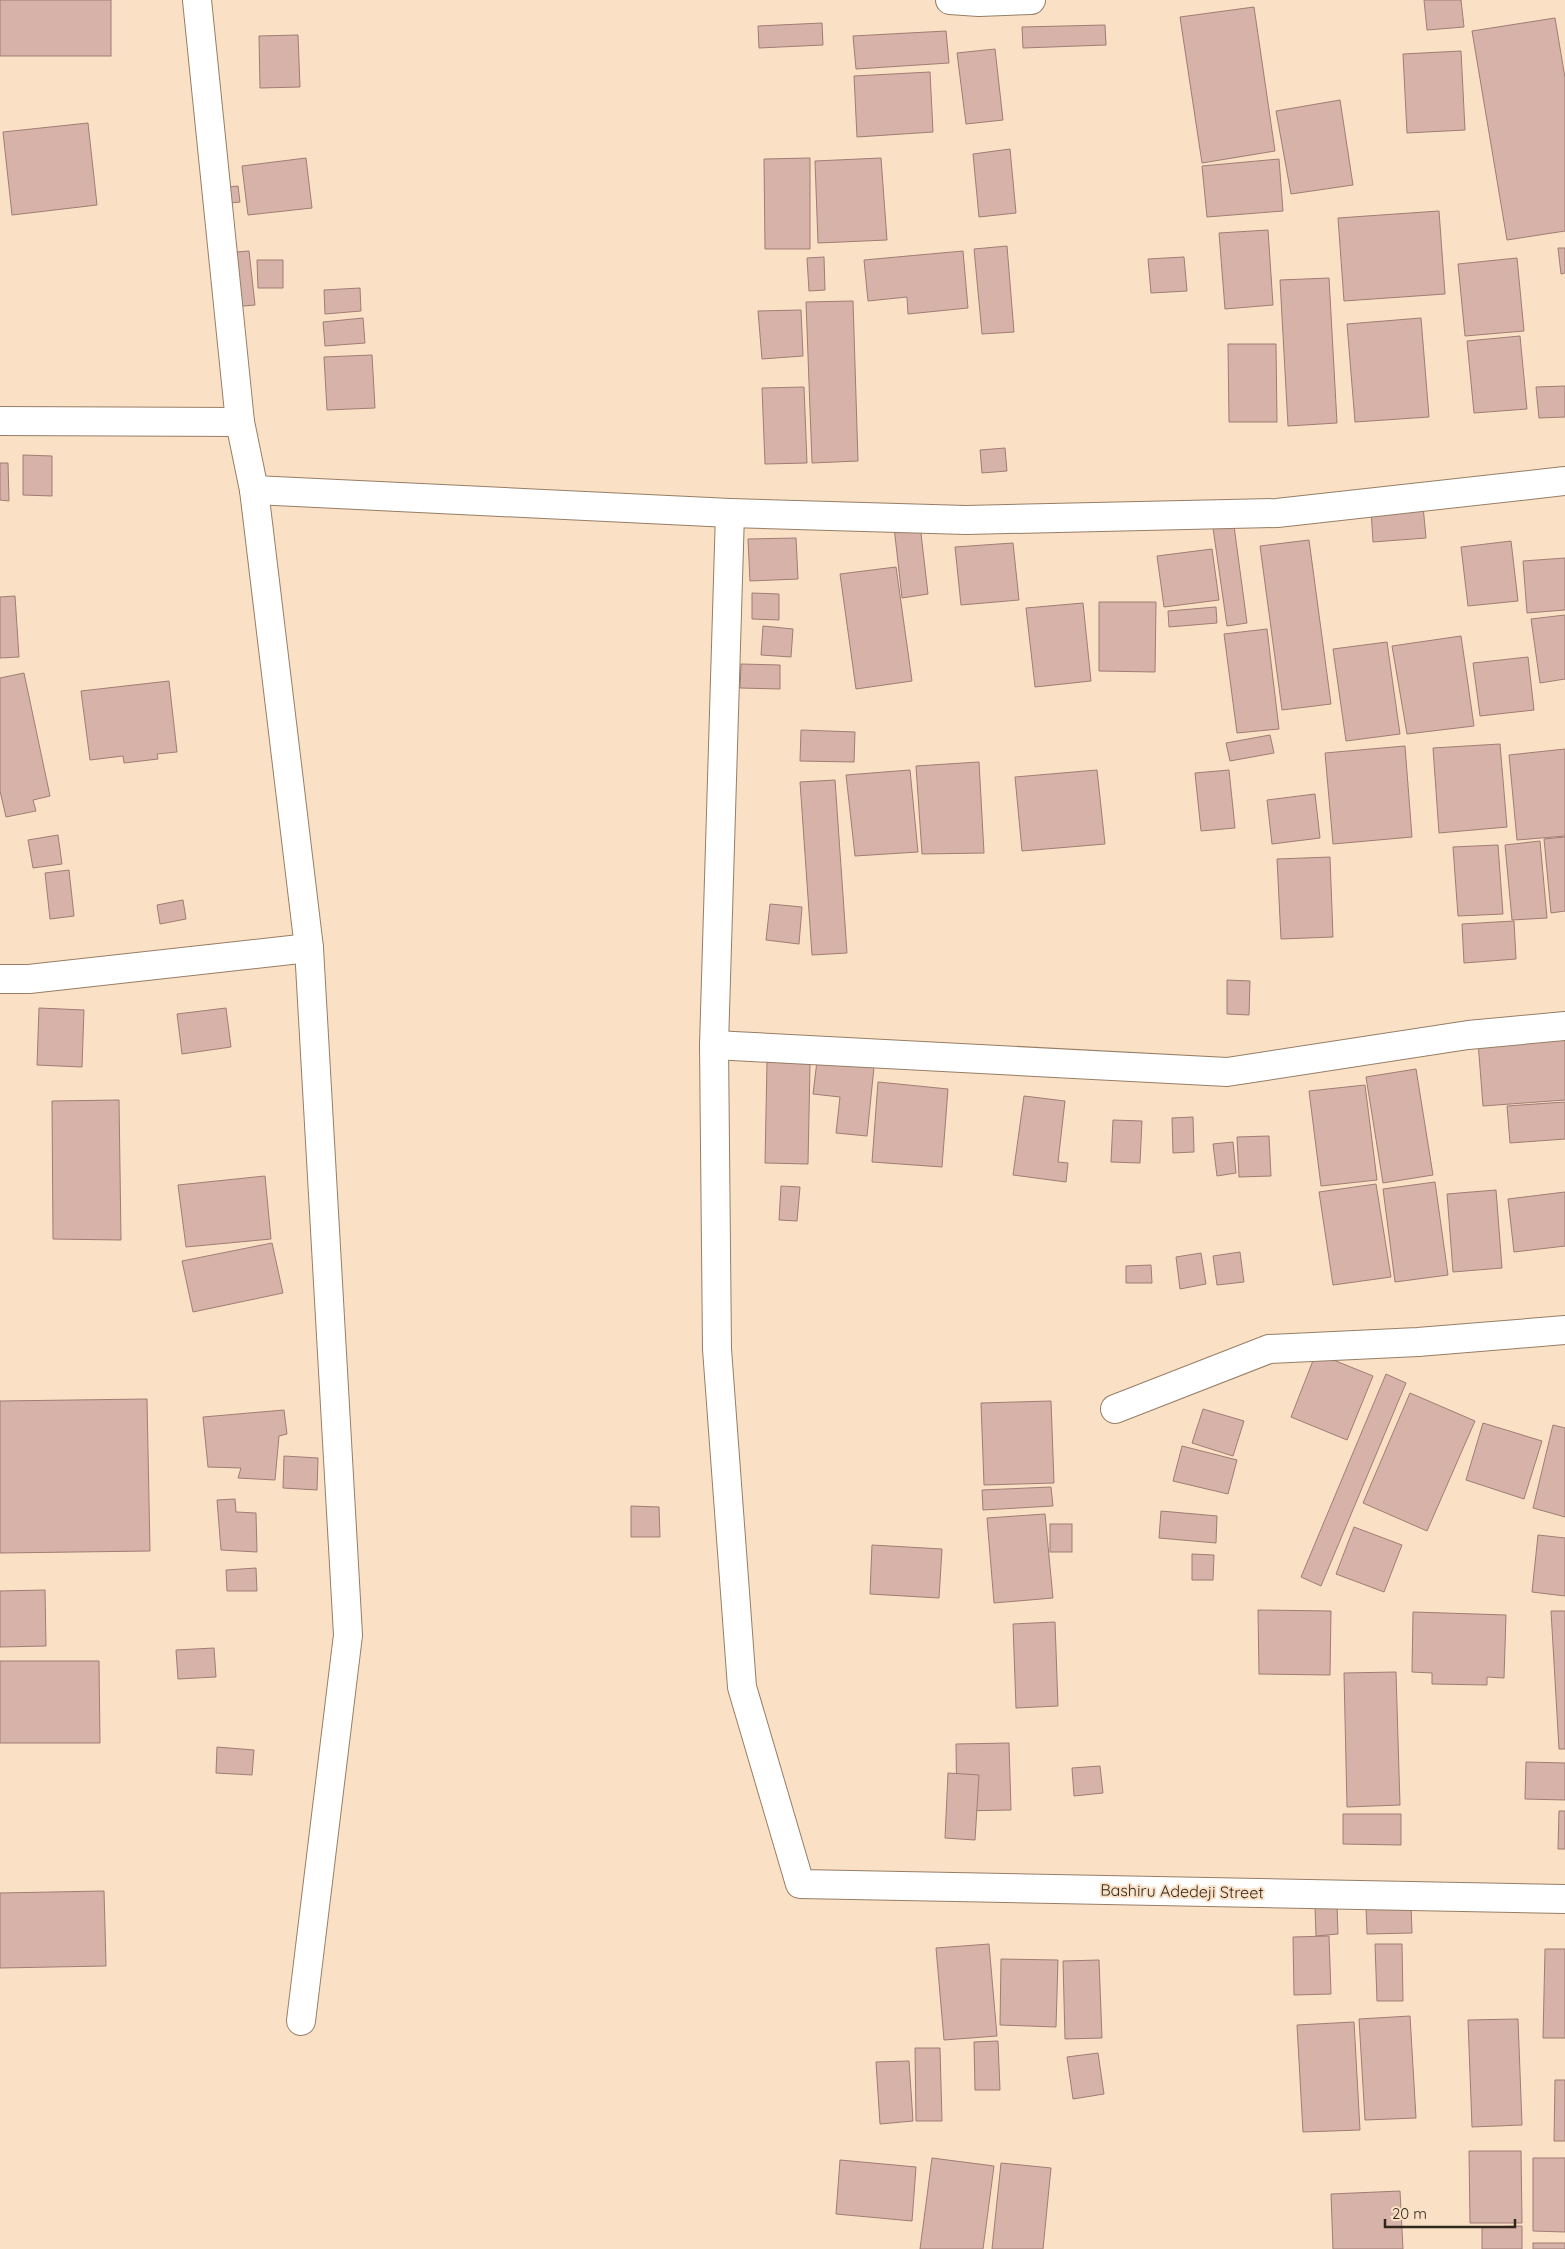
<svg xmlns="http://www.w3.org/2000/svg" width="1565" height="2249" viewBox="0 0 1565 2249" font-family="Quicksand,sans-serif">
<rect width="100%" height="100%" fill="#fae0c5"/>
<g fill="#d7b2a8" stroke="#a07d74">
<rect x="0" y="0" width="111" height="56"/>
<polygon points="1424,0 1461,0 1464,27 1427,30"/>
<polygon points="1254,7 1275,151 1202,163 1180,17"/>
<polygon points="1555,18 1565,78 1565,231 1507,240 1472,31"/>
<polygon points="822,23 823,45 759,48 758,26"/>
<polygon points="1105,25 1106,45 1023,48 1022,27"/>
<polygon points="946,31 949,63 856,69 853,36"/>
<polygon points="298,35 300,87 260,88 259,36"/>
<polygon points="995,49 1003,120 966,124 957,53"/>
<polygon points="1461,51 1465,130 1407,133 1403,54"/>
<polygon points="930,72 933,132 857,137 854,76"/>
<polygon points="1340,100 1353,185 1291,194 1276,111"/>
<polygon points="88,123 97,205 12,215 3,132"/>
<polygon points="1010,149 1016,213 979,217 973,154"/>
<polygon points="306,158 312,208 248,215 242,166"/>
<polygon points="810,158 810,249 765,249 764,159"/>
<polygon points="881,158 887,240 818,243 815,161"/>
<polygon points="1279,159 1283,211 1207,217 1202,166"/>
<polygon points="238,186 240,202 221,204 219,188"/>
<polygon points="1439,211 1445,294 1344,301 1338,218"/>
<polygon points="1268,230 1273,305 1225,309 1219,233"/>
<polygon points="1007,246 1014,332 982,334 974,249"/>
<polygon points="1558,248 1565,248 1565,273 1561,274"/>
<polygon points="249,251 255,305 232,307 225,253"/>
<polygon points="963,251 968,308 908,314 907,297 868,301 864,260"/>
<polygon points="824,257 825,290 809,291 807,258"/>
<polygon points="1184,257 1187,291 1151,293 1148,259"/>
<polygon points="1517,258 1524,331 1465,336 1458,264"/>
<polygon points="257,260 283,260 283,288 258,288"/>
<polygon points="1329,278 1337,423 1288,426 1280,280"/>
<polygon points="360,288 361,311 325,314 324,290"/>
<polygon points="853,301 858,461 812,463 806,302"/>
<polygon points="801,310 803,356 762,359 758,311"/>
<polygon points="363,318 365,343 325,346 323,322"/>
<polygon points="1421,318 1429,417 1355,422 1347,324"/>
<polygon points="1520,336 1527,409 1474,413 1467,341"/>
<polygon points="1228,344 1276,344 1277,422 1229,422"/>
<polygon points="372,355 375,408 327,410 324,357"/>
<polygon points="1565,386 1565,417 1539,418 1536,387"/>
<polygon points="804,387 807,463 765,464 762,388"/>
<polygon points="1005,448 1007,471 982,473 980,450"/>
<polygon points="23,455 52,456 52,496 23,495"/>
<polygon points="0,463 8,463 9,501 0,500"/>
<polygon points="1423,506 1426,538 1373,542 1371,510"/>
<polygon points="920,525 928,594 902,598 894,527"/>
<polygon points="1234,526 1247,623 1227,626 1213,528"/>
<polygon points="796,538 798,579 750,581 748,539"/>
<polygon points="1309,540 1331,704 1282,710 1260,546"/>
<polygon points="1511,541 1518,601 1468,606 1461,547"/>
<polygon points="1013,543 1019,600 961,605 955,547"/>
<polygon points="1212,549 1219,600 1164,607 1157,556"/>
<polygon points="1565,558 1565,610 1527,613 1523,561"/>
<polygon points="896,567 912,681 856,689 840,574"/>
<polygon points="752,593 779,594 779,620 752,619"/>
<polygon points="15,596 19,657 0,658 0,597"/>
<polygon points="1099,602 1156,602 1155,672 1099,671"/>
<polygon points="1083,603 1091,681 1035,687 1026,608"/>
<polygon points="1216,607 1217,623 1169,627 1168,611"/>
<polygon points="1565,615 1565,679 1540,683 1531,619"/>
<polygon points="763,626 793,629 791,657 761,655"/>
<polygon points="1267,629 1279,729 1237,733 1224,634"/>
<polygon points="1461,636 1474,726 1407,734 1392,646"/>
<polygon points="1387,642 1400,734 1346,741 1333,649"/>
<polygon points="1528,657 1534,710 1480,716 1473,663"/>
<polygon points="741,664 780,665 780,689 740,688"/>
<polygon points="24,673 50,796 33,800 36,811 6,817 0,791 0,678"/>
<polygon points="169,681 177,752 157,754 158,759 124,763 123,756 90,760 81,691"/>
<polygon points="801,730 855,732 854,762 800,761"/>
<polygon points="1270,735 1274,753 1230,761 1226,743"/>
<polygon points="1500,744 1507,827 1439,833 1433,748"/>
<polygon points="1405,746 1412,837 1333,844 1325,753"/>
<polygon points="1565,749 1565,836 1517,840 1509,755"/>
<polygon points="979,762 984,853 922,854 916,766"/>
<polygon points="910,770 918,852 855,856 846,775"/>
<polygon points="1097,770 1105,844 1022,851 1015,777"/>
<polygon points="1229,770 1235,828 1201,831 1195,773"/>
<polygon points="835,780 847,953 812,955 800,782"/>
<polygon points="1315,794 1320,838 1272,844 1267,800"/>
<polygon points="58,835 62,864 33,868 28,840"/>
<polygon points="1565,837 1565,911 1551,913 1544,839"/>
<polygon points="1540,841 1547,918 1512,920 1505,845"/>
<polygon points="1498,845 1503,914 1458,916 1453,847"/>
<polygon points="1330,857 1333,937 1281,939 1277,859"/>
<polygon points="69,870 74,916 50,919 45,873"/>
<polygon points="183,900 186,919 160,924 157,905"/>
<polygon points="770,904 802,907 799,944 766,940"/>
<polygon points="1514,921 1516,959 1464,963 1462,924"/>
<polygon points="1227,980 1250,981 1249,1015 1227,1014"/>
<polygon points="39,1008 84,1010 82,1067 37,1065"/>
<polygon points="226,1008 231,1047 182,1054 177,1014"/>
<polygon points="1565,1036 1565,1100 1483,1106 1478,1042"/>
<polygon points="817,1061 874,1067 867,1136 836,1133 840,1097 813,1094"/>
<polygon points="767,1062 810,1064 808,1164 765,1163"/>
<polygon points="1416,1069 1433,1175 1383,1183 1366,1077"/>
<polygon points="878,1082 948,1089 942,1167 872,1162"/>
<polygon points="1365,1085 1377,1180 1321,1186 1309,1091"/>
<polygon points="1024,1096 1065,1101 1058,1162 1068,1163 1066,1182 1013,1175"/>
<polygon points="119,1100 121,1240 53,1239 52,1101"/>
<polygon points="1565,1102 1565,1139 1510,1143 1507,1106"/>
<polygon points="1193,1117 1194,1152 1173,1153 1172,1118"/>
<polygon points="1113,1120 1142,1121 1140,1163 1111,1162"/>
<polygon points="1269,1136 1271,1176 1239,1177 1237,1137"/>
<polygon points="1233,1142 1236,1173 1217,1176 1213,1144"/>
<polygon points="265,1176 271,1239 186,1247 178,1185"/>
<polygon points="1435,1182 1448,1275 1395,1282 1383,1189"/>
<polygon points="1376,1184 1391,1277 1333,1285 1319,1192"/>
<polygon points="781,1186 800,1187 797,1221 779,1220"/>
<polygon points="1496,1190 1502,1268 1453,1272 1447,1194"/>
<polygon points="1565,1192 1565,1246 1514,1252 1508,1199"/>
<polygon points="272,1243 283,1293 193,1312 182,1261"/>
<polygon points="1240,1252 1244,1282 1217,1285 1213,1256"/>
<polygon points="1201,1253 1206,1284 1180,1289 1176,1257"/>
<polygon points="1151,1265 1152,1283 1126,1283 1126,1266"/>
<polygon points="1316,1353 1373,1376 1347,1440 1291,1417"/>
<polygon points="1386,1374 1406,1383 1321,1586 1301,1577"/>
<polygon points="1410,1393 1475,1421 1427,1531 1363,1503"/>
<polygon points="147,1399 150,1551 0,1553 0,1401"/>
<polygon points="1051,1401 1054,1483 984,1485 981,1403"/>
<polygon points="1203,1409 1244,1421 1233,1456 1192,1443"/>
<polygon points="284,1410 287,1434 279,1436 275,1480 238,1478 241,1468 208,1467 203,1417"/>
<polygon points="1483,1423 1542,1441 1524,1499 1466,1480"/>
<polygon points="1553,1425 1565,1428 1565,1517 1533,1508"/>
<polygon points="1182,1446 1237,1460 1228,1494 1173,1481"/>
<polygon points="284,1456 318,1458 317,1490 283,1488"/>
<polygon points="1051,1487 1053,1506 983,1510 982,1490"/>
<polygon points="235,1499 236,1512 256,1513 257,1552 221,1550 217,1500"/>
<polygon points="631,1506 659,1507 660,1537 631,1537"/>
<polygon points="1161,1511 1217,1516 1216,1543 1159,1538"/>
<polygon points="1045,1514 1053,1598 994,1603 987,1518"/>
<rect x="1050" y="1524" width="22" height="28"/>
<polygon points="1354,1527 1402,1545 1384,1592 1336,1574"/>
<polygon points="1538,1535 1565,1538 1565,1596 1532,1592"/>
<polygon points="872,1545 942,1549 939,1598 870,1594"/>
<polygon points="1192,1554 1214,1555 1213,1580 1192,1580"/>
<polygon points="256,1568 257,1591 227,1591 226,1570"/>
<polygon points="45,1590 46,1646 0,1647 0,1591"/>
<polygon points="1258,1610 1331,1611 1330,1675 1259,1674"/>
<polygon points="1551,1611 1565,1611 1565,1749 1559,1749"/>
<polygon points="1413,1612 1506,1615 1504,1678 1487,1677 1487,1685 1432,1684 1432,1673 1412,1672"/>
<polygon points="1055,1622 1058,1706 1016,1708 1013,1624"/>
<polygon points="214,1648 216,1677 178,1679 176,1650"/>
<polygon points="0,1661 99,1661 100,1743 0,1743"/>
<polygon points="1396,1672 1400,1805 1347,1807 1344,1673"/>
<polygon points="1009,1743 1011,1810 957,1811 956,1744"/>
<polygon points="217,1747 254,1750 252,1775 216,1773"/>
<polygon points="1526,1762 1565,1763 1565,1800 1525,1799"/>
<polygon points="1100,1766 1103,1793 1074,1796 1072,1768"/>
<polygon points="948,1773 979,1775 975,1840 945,1838"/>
<polygon points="1559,1811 1565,1811 1565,1849 1558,1849"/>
<polygon points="1343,1814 1401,1814 1401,1845 1343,1844"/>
<polygon points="104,1891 106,1966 0,1968 0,1893"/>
<polygon points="1337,1905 1338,1934 1316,1936 1315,1907"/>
<polygon points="1411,1905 1412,1933 1367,1934 1366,1907"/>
<polygon points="1329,1936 1331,1994 1294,1995 1293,1937"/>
<polygon points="989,1944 997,2036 944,2040 936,1948"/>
<polygon points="1375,1944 1402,1944 1403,2001 1377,2001"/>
<polygon points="1545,1949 1565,1949 1565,2038 1543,2038"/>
<polygon points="1001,1959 1058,1960 1056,2027 1000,2025"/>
<polygon points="1099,1960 1102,2038 1065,2039 1063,1961"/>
<polygon points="1410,2016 1416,2118 1365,2120 1359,2019"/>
<polygon points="1518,2019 1522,2125 1472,2127 1468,2020"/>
<polygon points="1354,2022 1360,2130 1303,2132 1297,2025"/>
<polygon points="998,2041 1000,2090 975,2090 974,2042"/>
<polygon points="915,2048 940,2048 942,2121 916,2121"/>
<polygon points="1098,2053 1104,2094 1073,2099 1067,2057"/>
<polygon points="909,2061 913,2121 880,2124 876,2062"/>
<polygon points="1555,2080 1565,2080 1565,2141 1554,2141"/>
<polygon points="1469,2151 1521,2151 1522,2223 1470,2223"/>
<polygon points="932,2158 994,2166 983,2249 920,2249"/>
<polygon points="1533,2158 1565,2158 1565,2232 1533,2231"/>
<polygon points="840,2160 916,2167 912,2221 836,2214"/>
<polygon points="1001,2163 1051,2168 1043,2249 992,2249"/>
<polygon points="1400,2191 1403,2249 1333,2249 1331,2194"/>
<polygon points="1522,2226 1522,2249 1482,2249 1482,2227"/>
<rect x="1533" y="2243" width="32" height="6"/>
</g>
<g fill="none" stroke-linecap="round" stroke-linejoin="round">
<defs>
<g id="minor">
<polyline points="197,0 240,422 254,490 309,948 348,1635 301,2021"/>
<polyline points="950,0 979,2 1031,0"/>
<polyline points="0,421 240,422"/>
<polyline points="254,490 730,513 966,520 1277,513 1565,481"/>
<polyline points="730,513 714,1045 717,1349 742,1687 800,1884 1565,1899"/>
<polyline points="0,979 29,979 309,948"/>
<polyline points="714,1045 1227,1072 1468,1035 1565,1026"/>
<polyline points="1115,1409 1269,1349 1418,1342 1565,1330"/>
</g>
</defs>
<use href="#minor" stroke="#967e66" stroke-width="30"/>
<use href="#minor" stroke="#fff" stroke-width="28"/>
</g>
<g text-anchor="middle" stroke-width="4" stroke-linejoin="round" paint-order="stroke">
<g font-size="16" fill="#2f261c" stroke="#fae0c5">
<text transform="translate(1182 1891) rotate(1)" y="6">Bashiru Adedeji Street</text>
</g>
</g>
<path d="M1385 2219v8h130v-8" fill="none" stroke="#2f261c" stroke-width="2.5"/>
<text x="1392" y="2219" font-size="15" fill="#2f261c" stroke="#fae0c5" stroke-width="4" paint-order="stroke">20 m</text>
</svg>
